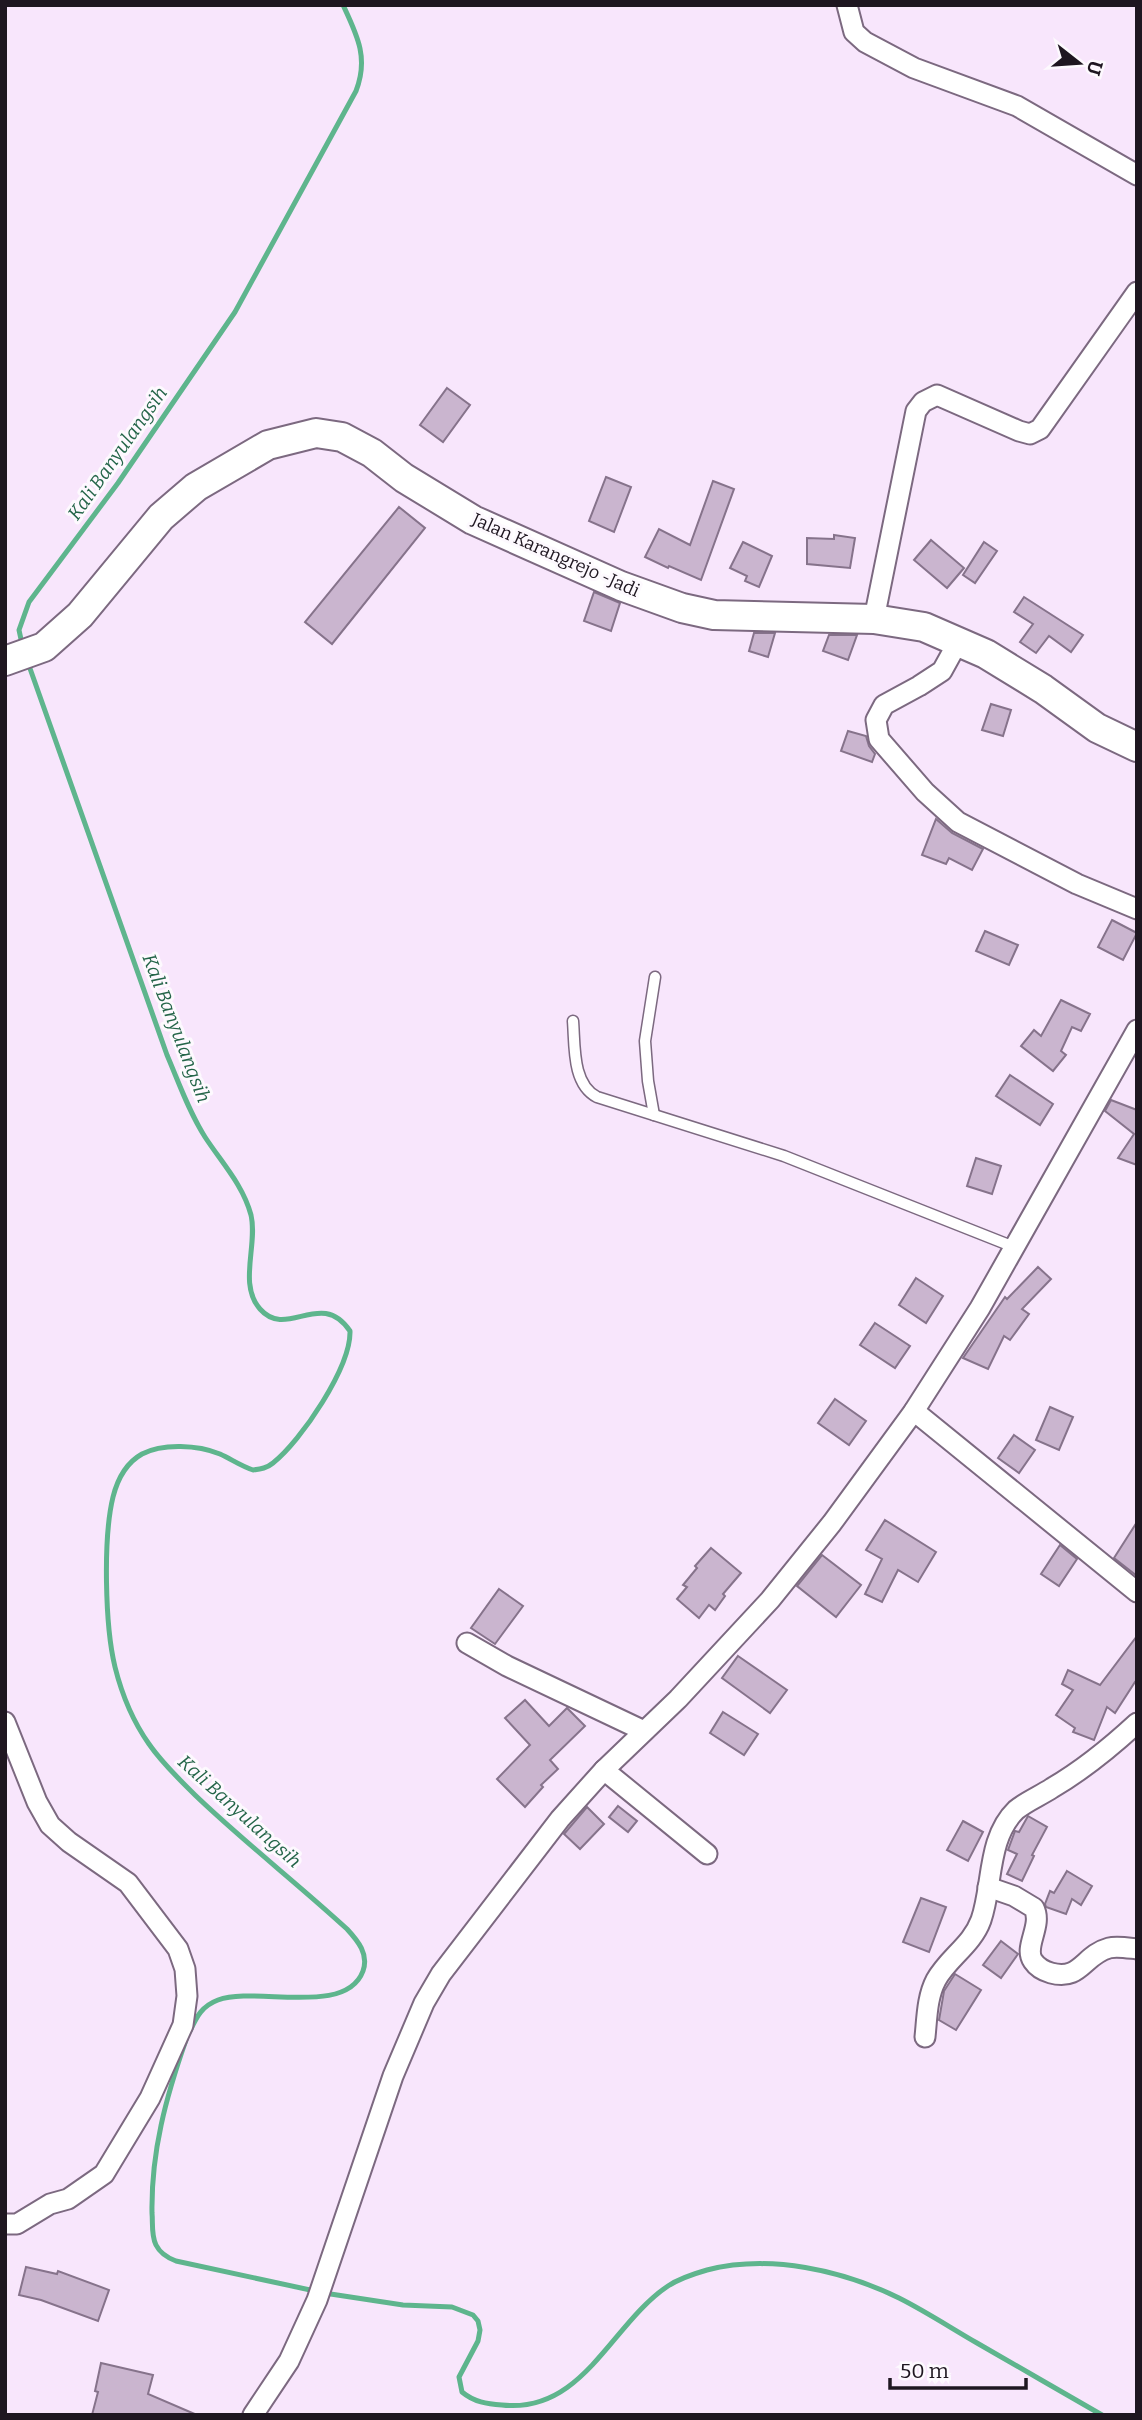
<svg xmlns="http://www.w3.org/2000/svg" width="1142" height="2420" viewBox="0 0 1142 2420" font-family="Bitter,serif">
<rect width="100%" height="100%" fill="#f8e6fc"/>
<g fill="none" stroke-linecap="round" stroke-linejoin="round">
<g stroke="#5eb58d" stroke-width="5">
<path d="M22,644L19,630L29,602L118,483L235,312L356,91C369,58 357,35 343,5"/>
<path d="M27,660L167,1055C179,1083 189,1112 205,1137C222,1163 243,1185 251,1215C258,1245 238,1284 260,1309C287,1340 321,1288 350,1331C351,1367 301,1441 273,1463C267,1468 261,1469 253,1470C241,1466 231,1459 220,1454C198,1445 163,1443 142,1454C126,1463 117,1481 113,1497C103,1538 105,1626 115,1667C122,1695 132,1720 149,1744C162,1763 179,1779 195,1795C244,1842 297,1883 347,1929C358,1941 369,1954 363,1971C346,2017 256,1986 218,2000C202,2006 197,2016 190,2031"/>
<path d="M186,2040C166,2097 151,2152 152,2213C153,2223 151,2235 156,2245C160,2253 168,2258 176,2261L315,2291"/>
<path d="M324,2293L403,2305L452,2307L473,2315L478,2321L480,2330L478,2341L459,2377L462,2392C474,2402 487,2404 502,2405C583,2414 611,2324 668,2286C680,2278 693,2274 707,2270C770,2254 842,2270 899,2298C925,2311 951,2328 977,2343C1019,2367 1060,2391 1102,2415"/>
</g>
</g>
<g fill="#cab5cf" stroke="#86738b" stroke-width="2">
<polygon points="447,388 470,405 443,442 420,425"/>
<polygon points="606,477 631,487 614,532 589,521"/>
<polygon points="713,481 734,489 701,580 669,566 668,568 645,557 659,529 690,545"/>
<polygon points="399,507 425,528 332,644 305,622"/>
<polygon points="834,535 855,538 850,568 807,564 807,538 834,539"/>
<polygon points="931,540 964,568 947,588 914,560"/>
<polygon points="743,542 772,556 759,587 745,581 747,576 730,568"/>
<polygon points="984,542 997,551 975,583 963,575"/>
<polygon points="594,592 620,603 611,631 584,621"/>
<polygon points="1024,597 1083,635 1071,652 1049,636 1036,653 1020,642 1033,624 1014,612"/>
<polygon points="754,633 775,633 768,657 749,651"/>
<polygon points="829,635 857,635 848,660 823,651"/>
<polygon points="991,704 1011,710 1003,736 982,730"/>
<polygon points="848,731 866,736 869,746 875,754 872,762 841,751"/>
<polygon points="936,819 952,833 983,849 972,870 949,858 946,864 922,855"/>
<polygon points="1112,920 1137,933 1123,960 1098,947"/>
<polygon points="985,931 1018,945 1009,965 976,951"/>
<polygon points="1061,1000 1090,1014 1081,1031 1072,1027 1061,1051 1066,1055 1053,1071 1021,1046 1034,1030 1041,1036"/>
<polygon points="1010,1075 1053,1104 1040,1125 996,1096"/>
<polygon points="1111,1100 1137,1110 1137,1165 1118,1158 1134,1134 1105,1111"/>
<polygon points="976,1158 1001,1166 992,1194 967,1186"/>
<polygon points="1038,1267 1051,1279 1022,1309 1029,1314 1010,1340 1004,1336 988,1369 963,1358 1005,1297 1007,1299"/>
<polygon points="916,1278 943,1296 926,1323 899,1305"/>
<polygon points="875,1323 910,1346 895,1368 860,1345"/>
<polygon points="835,1399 866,1421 849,1445 818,1423"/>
<polygon points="1050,1407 1073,1417 1059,1450 1036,1440"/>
<polygon points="1014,1435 1035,1450 1019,1473 998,1458"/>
<polygon points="885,1520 936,1552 918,1582 898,1570 882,1602 865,1594 882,1559 866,1550"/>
<polygon points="1137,1522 1137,1576 1114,1558"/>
<polygon points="1060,1545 1077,1559 1059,1586 1041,1574"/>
<polygon points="711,1548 741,1573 723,1594 725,1596 715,1610 709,1605 699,1618 677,1599 687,1587 683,1585 697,1568 695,1566"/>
<polygon points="822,1555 861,1585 836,1617 797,1586"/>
<polygon points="499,1589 523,1606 495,1644 471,1628"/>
<polygon points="1137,1636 1137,1680 1135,1682 1115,1713 1107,1707 1094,1740 1073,1732 1075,1728 1056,1715 1073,1690 1062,1684 1068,1670 1100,1685"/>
<polygon points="738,1656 787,1690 770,1713 722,1678"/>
<polygon points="525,1700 549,1726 567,1708 585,1726 550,1760 558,1769 541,1785 543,1787 525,1807 497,1779 530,1745 505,1718"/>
<polygon points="723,1712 758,1734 744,1755 710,1733"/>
<polygon points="618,1806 637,1821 628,1832 609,1817"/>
<polygon points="587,1807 604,1824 580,1849 564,1834"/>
<polygon points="1028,1816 1047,1827 1032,1855 1034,1856 1022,1881 1007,1874 1017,1854 1008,1850 1015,1831 1019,1832"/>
<polygon points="963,1821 983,1832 968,1861 947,1850"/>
<polygon points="1067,1871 1092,1886 1081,1905 1072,1899 1066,1914 1046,1907 1045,1904 1050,1891 1054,1893"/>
<polygon points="921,1898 946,1907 929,1952 903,1942"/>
<polygon points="1001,1941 1018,1954 1001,1978 983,1965"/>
<polygon points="955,1974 981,1990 956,2030 939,2020 944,1991"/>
<polygon points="26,2267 57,2274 58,2271 109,2290 98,2321 41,2300 19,2295"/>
<polygon points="101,2363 153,2375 148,2394 197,2415 92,2415 98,2392 95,2391"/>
</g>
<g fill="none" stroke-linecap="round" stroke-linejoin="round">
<defs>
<g id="lane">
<path d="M573,1021C575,1046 572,1084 597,1097L784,1156L1014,1247"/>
<polyline points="654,1115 648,1081 645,1041 655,977"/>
</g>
<g id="street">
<polyline points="847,5 854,32 865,42 914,68 1017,106 1137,175"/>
<polyline points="874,619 916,411 923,402 937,395 1019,431 1030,434 1040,429 1137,292"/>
<polyline points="958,642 942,671 919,686 884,705 876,720 879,739 925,792 958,822 1077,884 1137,909"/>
<polyline points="914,1411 1137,1592"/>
<polyline points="467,1643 507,1666 644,1731"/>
<polyline points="5,1722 37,1802 50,1825 69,1842 128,1883 178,1949 185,1969 187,1996 183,2025 150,2098 104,2174 68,2199 50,2204 17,2224 5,2224"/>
<polyline points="604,1770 707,1854"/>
<path d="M988,1887L1014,1896L1034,1908C1043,1926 1023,1947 1033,1961C1037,1967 1044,1971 1051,1973C1081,1981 1083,1955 1109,1948C1117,1946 1128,1948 1137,1949"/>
<path d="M925,2037C927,2018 927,1997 936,1980C948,1958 972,1945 981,1920C993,1886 987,1838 1016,1810C1027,1801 1040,1796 1052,1788C1083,1770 1111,1747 1137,1723"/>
<polyline points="253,2415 289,2361 317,2300 393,2076 424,2003 441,1974 560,1819 604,1770 678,1699 770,1600 832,1523 914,1411 980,1308 1137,1030"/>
</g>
<polyline id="secondary" points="5,661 44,647 80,615 161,517 196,487 268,445 316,433 342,437 372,453 404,478 473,520 621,586 682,608 714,615 874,619 924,627 986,654 1043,689 1097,728 1137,747"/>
</defs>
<use href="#lane" stroke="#7c6980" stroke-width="13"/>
<use href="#street" stroke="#7c6980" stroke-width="23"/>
<use href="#secondary" stroke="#7c6980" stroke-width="32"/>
<use href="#lane" stroke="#fff" stroke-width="10"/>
<use href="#street" stroke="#fff" stroke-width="19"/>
<use href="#secondary" stroke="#fff" stroke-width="28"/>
</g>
<g text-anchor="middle" stroke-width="6" stroke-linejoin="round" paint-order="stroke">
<g font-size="18" fill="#1e1620" stroke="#fdf9fe">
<text transform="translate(556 555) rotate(24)" y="6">Jalan Karangrejo -Jadi</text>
</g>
<g font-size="19" font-style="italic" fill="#246549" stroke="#fdf9fe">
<text transform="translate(117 453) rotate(-55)" y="7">Kali Banyulangsih</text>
<text transform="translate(177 1028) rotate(69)" y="7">Kali Banyulangsih</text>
<text transform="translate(240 1811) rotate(42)" y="7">Kali Banyulangsih</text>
</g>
</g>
<rect width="1142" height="2420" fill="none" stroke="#1e1620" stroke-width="14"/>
<g transform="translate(1079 63) rotate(107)" stroke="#fdf9fe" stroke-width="5" paint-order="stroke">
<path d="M0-5L12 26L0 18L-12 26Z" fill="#1e1620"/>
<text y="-10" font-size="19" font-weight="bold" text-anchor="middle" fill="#1e1620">U</text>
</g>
<path d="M890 2378v10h136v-10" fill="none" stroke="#1e1620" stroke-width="3.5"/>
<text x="900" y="2378" font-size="21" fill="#1e1620" stroke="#fdf9fe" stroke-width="5" paint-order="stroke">50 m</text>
</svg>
